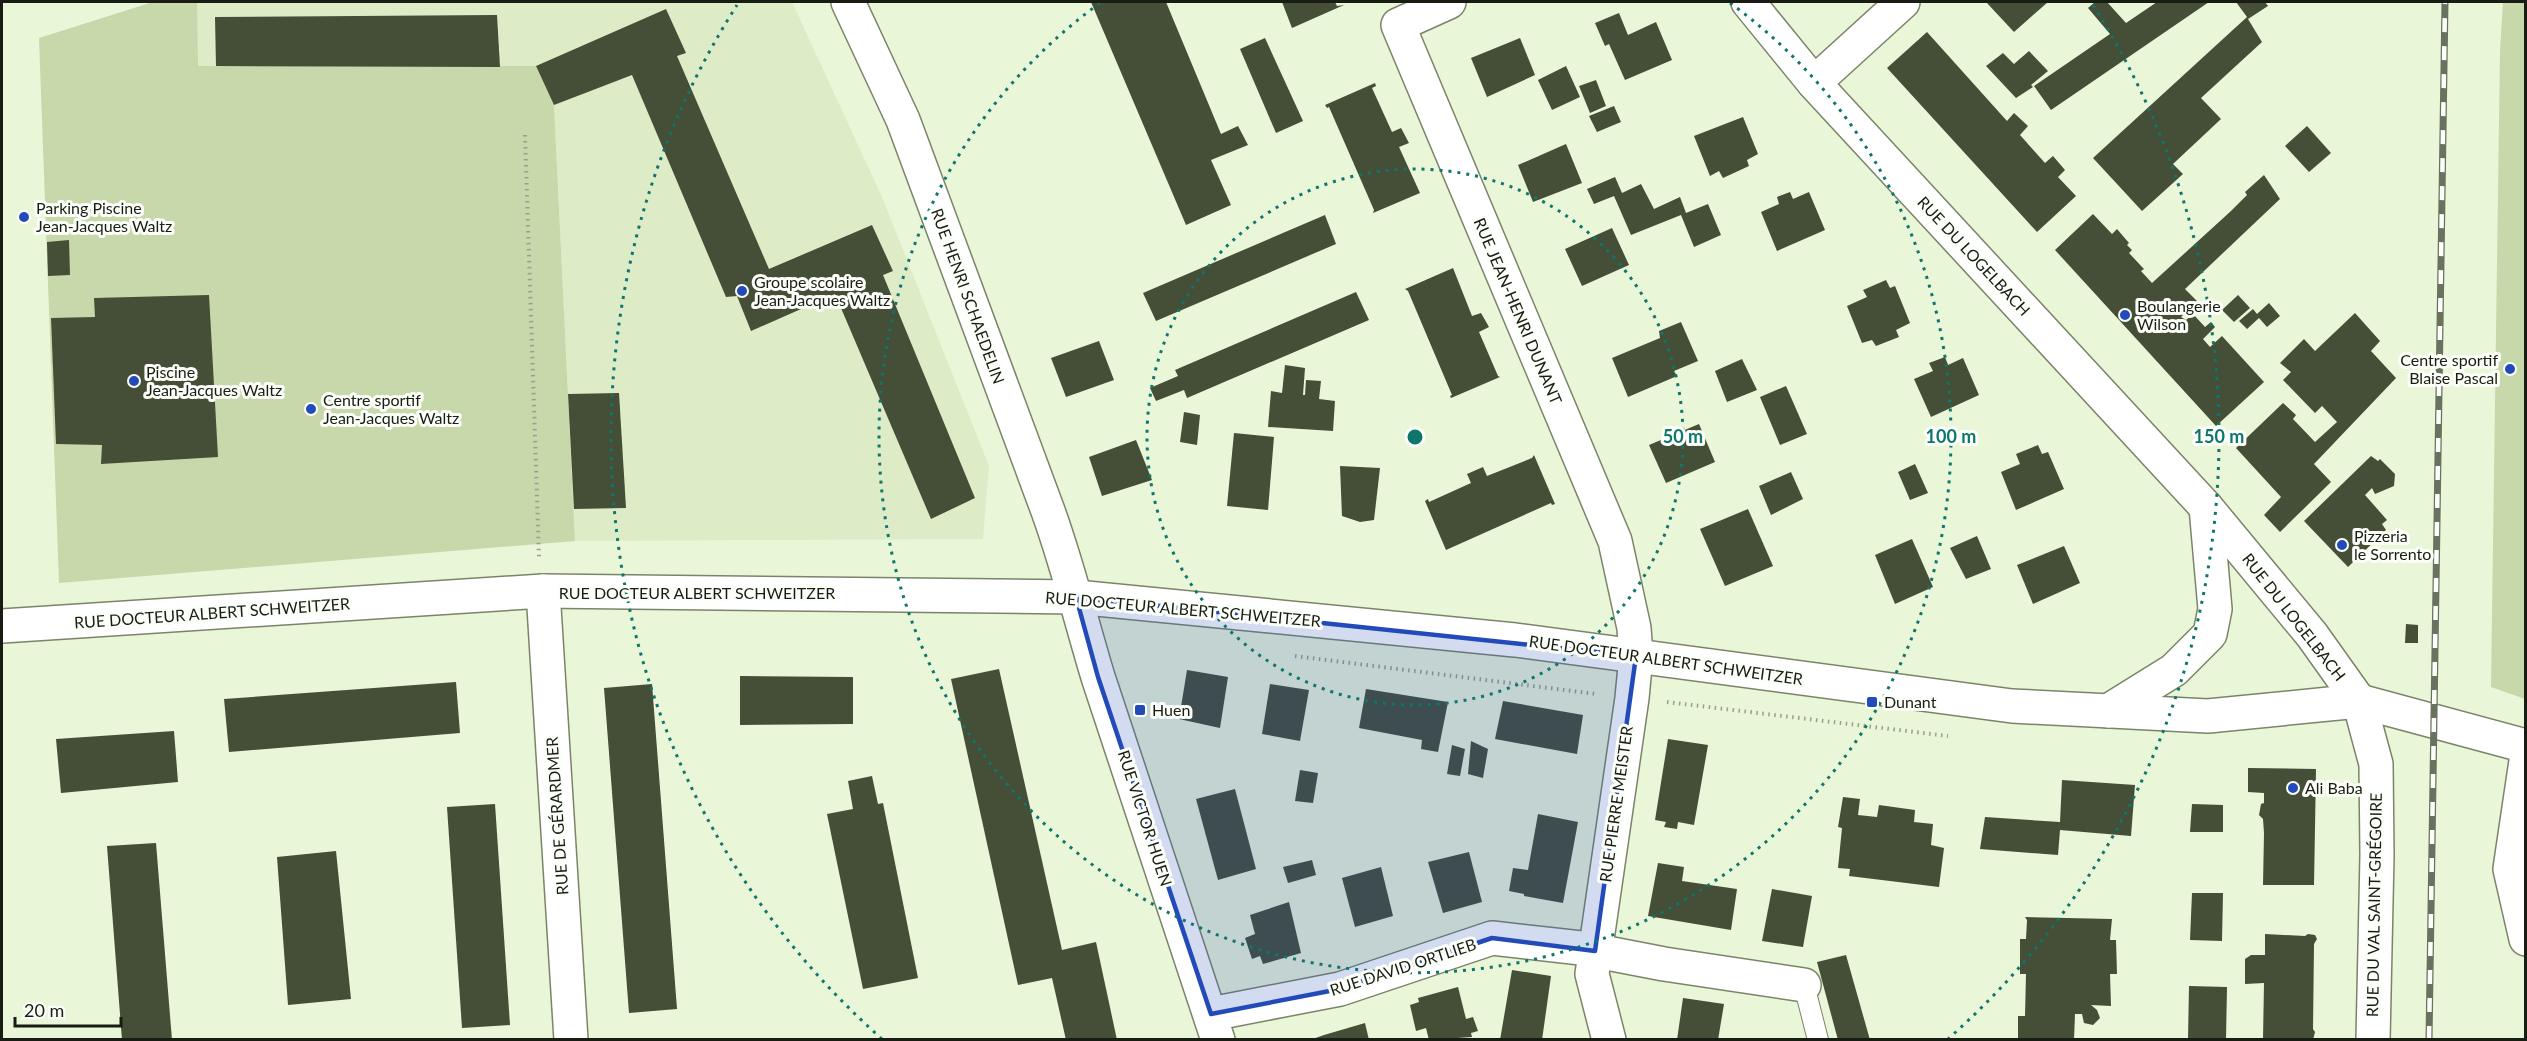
<svg xmlns="http://www.w3.org/2000/svg" width="2527" height="1041" viewBox="0 0 2527 1041" font-family="Lato,sans-serif">
<rect width="100%" height="100%" fill="#eaf6d8"/>
<polygon fill="#ddecc7" points="197,2 792,2 882,197 989,466 983,539 575,541 554,105 536,66 197,66"/>
<g fill="#c7d8aa">
<polygon points="153,2 197,2 198,66 536,66 554,105 575,541 59,583 39,38"/>
<polygon points="2503,2 2526,2 2525,699 2491,687 2500,51"/>
</g>
<g fill="#454e36">
<polygon points="1091,2 1166,2 1221,134 1238,126 1248,145 1211,160 1231,205 1186,225"/>
<polygon points="1282,2 1335,2 1337,6 1344,5 1292,28"/>
<polygon points="1986,2 2048,2 2014,32"/>
<polygon points="2095,2 2107,2 2126,23 2157,2 2209,2 2051,110 2034,86 2110,34 2088,8"/>
<polygon points="2236,2 2265,2 2268,6 2248,19 2262,42 2201,98 2221,119 2173,164 2183,174 2142,211 2093,158 2247,17"/>
<polygon points="666,9 686,53 677,56 769,269 872,225 893,271 883,275 975,498 931,519 835,294 751,331 737,296 726,297 632,75 554,105 536,66"/>
<polygon points="1619,13 1628,35 1656,22 1672,60 1625,80 1609,44 1605,46 1595,23"/>
<polygon points="497,15 500,67 216,66 215,17"/>
<polygon points="1927,32 2007,121 2014,113 2028,126 2020,135 2045,163 2053,156 2065,170 2058,177 2076,196 2037,232 1887,68"/>
<polygon points="1265,38 1303,121 1276,133 1240,49"/>
<polygon points="1520,38 1535,75 1487,97 1471,58"/>
<polygon points="2029,51 2048,71 2031,85 2033,87 2016,98 1986,66 2003,53 2014,64"/>
<polygon points="1566,66 1580,97 1552,110 1538,80"/>
<polygon points="1596,80 1606,106 1590,113 1579,86"/>
<polygon points="1375,83 1376,86 1372,88 1392,132 1401,128 1409,143 1399,147 1420,193 1373,213 1374,210 1329,107 1327,108 1325,105"/>
<polygon points="1614,106 1621,122 1597,132 1589,116"/>
<polygon points="1743,117 1758,154 1747,160 1749,166 1723,178 1719,171 1710,176 1694,136"/>
<polygon points="2307,126 2331,153 2309,172 2285,146"/>
<polygon points="1566,144 1582,183 1533,202 1518,165"/>
<polygon points="2264,175 2280,199 2185,289 2197,301 2181,317 2186,320 2193,314 2205,327 2211,322 2215,327 2203,339 2210,347 2222,336 2264,382 2216,426 2055,250 2093,214 2112,234 2117,229 2129,243 2127,245 2132,250 2129,253 2144,269 2141,271 2152,283 2231,211 2247,195 2245,192"/>
<polygon points="1615,177 1622,193 1641,184 1654,209 1680,197 1686,213 1708,204 1721,235 1694,247 1681,215 1631,235 1614,196 1594,204 1587,189"/>
<polygon points="1790,192 1793,199 1809,192 1825,230 1777,251 1761,212 1779,204 1777,197"/>
<polygon points="1325,215 1336,244 1156,321 1143,293"/>
<polygon points="1612,228 1629,265 1582,286 1565,249"/>
<polygon points="69,240 70,275 48,276 47,242"/>
<polygon points="1453,268 1472,316 1481,313 1489,327 1479,332 1498,376 1500,377 1451,398 1450,396 1452,395 1408,291 1405,289"/>
<polygon points="1886,280 1890,288 1895,286 1910,323 1896,330 1899,337 1876,346 1872,340 1862,343 1847,306 1867,297 1863,290"/>
<polygon points="1356,292 1369,320 1187,398 1184,390 1156,401 1150,388 1178,376 1175,370"/>
<polygon points="209,295 218,457 101,464 102,445 56,444 51,318 95,317 94,298"/>
<polygon points="2238,295 2250,308 2234,322 2222,310"/>
<polygon points="2269,303 2280,316 2267,327 2259,318 2247,329 2239,321 2253,309 2257,314"/>
<polygon points="2355,313 2380,341 2371,351 2396,378 2314,464 2331,482 2280,532 2264,515 2281,497 2236,448 2283,403 2296,415 2293,419 2315,442 2337,422 2322,406 2315,413 2283,380 2291,372 2280,363 2304,339 2315,351"/>
<polygon points="1681,322 1698,361 1674,371 1677,376 1628,397 1612,358 1660,338 1659,331"/>
<polygon points="1099,341 1114,380 1066,397 1051,358"/>
<polygon points="1945,357 1948,365 1963,358 1979,395 1931,417 1914,379 1933,371 1929,363"/>
<polygon points="1742,359 1757,390 1727,402 1715,371"/>
<polygon points="1285,365 1305,368 1303,395 1305,395 1306,380 1321,381 1319,399 1335,401 1333,431 1268,427 1271,391 1282,393"/>
<polygon points="1786,386 1807,434 1780,445 1760,397"/>
<polygon points="619,393 626,508 574,509 568,394"/>
<polygon points="1184,412 1200,415 1197,445 1180,442"/>
<polygon points="1699,424 1715,462 1666,483 1649,445"/>
<polygon points="1234,433 1274,437 1268,510 1227,506"/>
<polygon points="1136,440 1152,480 1102,496 1089,457"/>
<polygon points="2038,445 2042,454 2048,452 2064,489 2016,510 2001,472 2020,464 2016,454"/>
<polygon points="1534,455 1555,504 1552,505 1551,503 1446,550 1425,501 1428,499 1429,502 1471,483 1467,474 1483,467 1487,476 1532,458"/>
<polygon points="2371,456 2378,461 2380,459 2395,474 2394,486 2375,494 2372,488 2365,495 2387,520 2382,524 2386,530 2348,567 2304,521"/>
<polygon points="1915,464 1928,493 1910,500 1898,472"/>
<polygon points="1340,466 1380,468 1374,520 1360,522 1342,516"/>
<polygon points="1791,472 1803,499 1771,515 1759,486"/>
<polygon points="1748,509 1773,566 1725,586 1700,529"/>
<polygon points="1977,536 1991,569 1966,579 1950,548"/>
<polygon points="1912,539 1933,587 1895,604 1875,555"/>
<polygon points="2064,546 2080,583 2033,604 2017,565"/>
<polygon points="2406,624 2418,625 2418,643 2405,643"/>
<polygon points="999,669 1062,950 1096,942 1117,1040 1066,1040 1052,978 1018,985 951,679"/>
<polygon points="1187,670 1228,677 1220,728 1179,719"/>
<polygon points="740,676 853,677 853,724 740,725"/>
<polygon points="456,682 460,733 229,752 224,699"/>
<polygon points="652,684 677,1009 629,1013 604,688"/>
<polygon points="1270,684 1309,690 1300,741 1262,734"/>
<polygon points="1366,689 1448,702 1438,752 1421,749 1422,740 1359,728"/>
<polygon points="1503,701 1583,715 1577,754 1495,739"/>
<polygon points="174,731 178,782 61,793 56,739"/>
<polygon points="1668,739 1708,745 1694,825 1678,822 1677,829 1664,827 1666,822 1655,820"/>
<polygon points="1471,741 1488,749 1483,778 1468,774"/>
<polygon points="1452,745 1465,749 1460,776 1447,774"/>
<polygon points="2248,768 2316,769 2314,885 2263,885 2264,833 2263,819 2259,815 2261,804 2264,803 2264,793 2248,792"/>
<polygon points="1300,770 1318,773 1313,803 1295,801"/>
<polygon points="872,776 878,804 883,803 918,978 863,989 827,814 853,809 848,781"/>
<polygon points="2062,780 2135,785 2131,836 2060,830 2058,855 1980,849 1985,817 2060,822"/>
<polygon points="1235,789 1256,869 1218,880 1196,799"/>
<polygon points="1843,797 1860,799 1858,815 1877,817 1879,805 1915,810 1914,822 1933,824 1931,845 1944,848 1939,887 1849,876 1850,869 1838,868 1842,828 1838,827"/>
<polygon points="495,804 510,1025 462,1028 447,807"/>
<polygon points="2192,804 2223,805 2223,832 2190,832"/>
<polygon points="1538,814 1578,822 1563,903 1524,896 1524,894 1509,891 1513,868 1528,870"/>
<polygon points="156,843 172,1040 122,1040 107,846"/>
<polygon points="336,851 351,999 288,1005 277,857"/>
<polygon points="1469,852 1482,902 1443,913 1428,862"/>
<polygon points="1312,860 1316,875 1288,883 1283,867"/>
<polygon points="1658,863 1684,867 1682,881 1737,889 1731,930 1648,916"/>
<polygon points="1381,867 1393,916 1355,927 1342,878"/>
<polygon points="1772,889 1812,896 1803,947 1762,941"/>
<polygon points="2192,893 2223,893 2222,941 2190,940"/>
<polygon points="1289,902 1301,953 1263,964 1260,956 1252,959 1245,938 1255,934 1250,915"/>
<polygon points="2025,917 2112,919 2110,940 2116,940 2117,974 2110,974 2111,1006 2091,1005 2097,1010 2100,1018 2093,1025 2084,1023 2082,1014 2075,1014 2074,1040 2018,1040 2018,1016 2025,1016 2026,974 2020,974 2020,939 2026,939 2027,920"/>
<polygon points="2265,934 2305,936 2308,934 2315,935 2317,939 2314,944 2313,1029 2315,1032 2313,1040 2263,1039 2264,983 2245,984 2245,959 2251,955 2265,955"/>
<polygon points="1846,955 1870,1040 1838,1040 1817,962"/>
<polygon points="1512,970 1551,976 1542,1040 1500,1040"/>
<polygon points="2189,986 2227,987 2226,1040 2188,1040"/>
<polygon points="1458,987 1466,1019 1473,1017 1478,1031 1471,1033 1472,1037 1429,1040 1426,1028 1416,1031 1410,1005 1419,1002 1418,998"/>
<polygon points="1683,998 1724,1004 1718,1040 1677,1040"/>
<polygon points="1365,1023 1369,1040 1310,1040 1324,1035"/>
</g>
<g fill="none" stroke-linecap="round" stroke-linejoin="round">
<defs>
<polyline id="lane" points="1804,985 1818,1040"/>
<g id="street">
<path d="M848,2L903,120L1048,511C1068,566 1081,621 1098,677L1218,1040"/>
<polyline points="1449,2 1398,25 1615,541 1634,628 1636,656 1632,698 1592,974 1609,1040"/>
<polyline points="1814,83 1903,2"/>
<polyline points="543,591 571,1040"/>
<polyline points="2108,711 2174,670 2210,634 2215,609 2206,507"/>
<polyline points="2526,761 2510,869 2526,939"/>
<polyline points="1211,1014 1340,989 1492,938 1581,948 1664,964 1804,985"/>
</g>
<g id="secondary">
<polyline points="1748,2 1814,83 2206,507 2312,635 2359,701 2376,764 2377,855 2373,1040"/>
<polyline points="2,626 543,591 1076,597 1515,640 2012,706 2208,716 2359,701 2526,746"/>
</g>
</defs>
<use href="#lane" stroke="#7a8469" stroke-width="22"/>
<use href="#street" stroke="#7a8469" stroke-width="36"/>
<use href="#secondary" stroke="#7a8469" stroke-width="36"/>
<g stroke="#97a08a" stroke-width="4" stroke-dasharray="1.5 4.5" stroke-linecap="butt">
<polyline points="525,135 539,557"/>
<polyline points="1295,656 1597,694"/>
<polyline points="1667,702 1948,736"/>
</g>
<use href="#lane" stroke="#fff" stroke-width="20"/>
<use href="#street" stroke="#fff" stroke-width="33"/>
<use href="#secondary" stroke="#fff" stroke-width="33"/>
<defs>
<polyline id="rail" points="2429,1040 2445,2"/>
</defs>
<use href="#rail" stroke="#69715f" stroke-width="7"/>
<use href="#rail" stroke="#fcfff9" stroke-width="4.5" stroke-dasharray="14" stroke-linecap="butt"/>
</g>
<path fill="#234ab9" fill-opacity="0.2" stroke="#234ab9" stroke-width="4.5" stroke-linejoin="round" d="M1076,597L1636,656L1595,951L1492,938L1340,989L1211,1014L1098,677Z"/>
<g fill="none" stroke="#0f766e" stroke-width="3" stroke-dasharray="3 6">
<circle cx="1415" cy="437" r="268"/>
<path d="M1730 3A536 536 0 1 1 1100 3"/>
<path d="M882 1039A804 804 0 0 1 737 5M2093 5A804 804 0 0 1 1948 1039"/>
</g>
<g fill="#234ab9" stroke="#fcfff9" stroke-width="2">
<circle cx="24" cy="217" r="6"/>
<circle cx="742" cy="291" r="6"/>
<circle cx="2125" cy="315" r="6"/>
<circle cx="2510" cy="369" r="6"/>
<circle cx="134" cy="381" r="6"/>
<circle cx="311" cy="409" r="6"/>
<circle cx="2342" cy="545" r="6"/>
<rect x="1866" y="696" width="12" height="12" rx="3"/>
<rect x="1134" y="704" width="12" height="12" rx="3"/>
<circle cx="2293" cy="788" r="6"/>
</g>
<g text-anchor="middle" stroke-width="6" stroke-linejoin="round" paint-order="stroke">
<g font-size="16" fill="#181c12" stroke="#fcfff9" text-anchor="start">
<text x="36" y="214">Parking Piscine<tspan x="36" dy="18">Jean-Jacques Waltz</tspan></text>
<text x="754" y="288">Groupe scolaire<tspan x="754" dy="18">Jean-Jacques Waltz</tspan></text>
<text x="2137" y="312">Boulangerie<tspan x="2137" dy="18">Wilson</tspan></text>
<text x="2498" y="366" text-anchor="end">Centre sportif<tspan x="2498" dy="18">Blaise Pascal</tspan></text>
<text x="146" y="378">Piscine<tspan x="146" dy="18">Jean-Jacques Waltz</tspan></text>
<text x="323" y="406">Centre sportif<tspan x="323" dy="18">Jean-Jacques Waltz</tspan></text>
<text x="2354" y="542">Pizzeria<tspan x="2354" dy="18">le Sorrento</tspan></text>
<text x="1884" y="708">Dunant</text>
<text x="1152" y="716">Huen</text>
<text x="2305" y="794">Ali Baba</text>
</g>
<g font-size="16" fill="#181c12" stroke="#fcfff9">
<text transform="translate(1974 256) rotate(47)" y="6">RUE DU LOGELBACH</text>
<text transform="translate(968 296) rotate(70)" y="6">RUE HENRI SCHAEDELIN</text>
<text transform="translate(1518 311) rotate(67)" y="6">RUE JEAN-HENRI DUNANT</text>
<text x="697" y="599">RUE DOCTEUR ALBERT SCHWEITZER</text>
<text transform="translate(1183 609) rotate(5)" y="6">RUE DOCTEUR ALBERT SCHWEITZER</text>
<text transform="translate(212 613) rotate(-4)" y="6">RUE DOCTEUR ALBERT SCHWEITZER</text>
<text transform="translate(2294 617) rotate(52)" y="6">RUE DU LOGELBACH</text>
<text transform="translate(1666 660) rotate(8)" y="6">RUE DOCTEUR ALBERT SCHWEITZER</text>
<text transform="translate(1616 804) rotate(-82)" y="6">RUE PIERRE MEISTER</text>
<text transform="translate(557 816) rotate(-94)" y="6">RUE DE GÉRARDMER</text>
<text transform="translate(1145 818) rotate(72)" y="6">RUE VICTOR HUEN</text>
<text transform="translate(2374 905) rotate(-89)" y="6">RUE DU VAL SAINT-GRÉGOIRE</text>
<text transform="translate(1403 967) rotate(-18)" y="6">RUE DAVID ORTLIEB</text>
</g>
</g>
<circle cx="1415" cy="437" r="9" fill="#0f766e" stroke="#fcfff9" stroke-width="3"/>
<g font-size="18" text-anchor="middle" font-weight="bold" fill="#0f766e" stroke="#fcfff9" stroke-width="6" stroke-linejoin="round" paint-order="stroke">
<text x="1683" y="443">50 m</text>
<text x="1951" y="443">100 m</text>
<text x="2219" y="443">150 m</text>
</g>
<rect width="2527" height="1041" fill="none" stroke="#181c12" stroke-width="6"/>
<path d="M15 1017v9h106v-9" fill="none" stroke="#181c12" stroke-width="3"/>
<text x="24" y="1017" font-size="18" fill="#181c12" stroke="#fcfff9" stroke-width="4.5" paint-order="stroke">20 m</text>
</svg>
